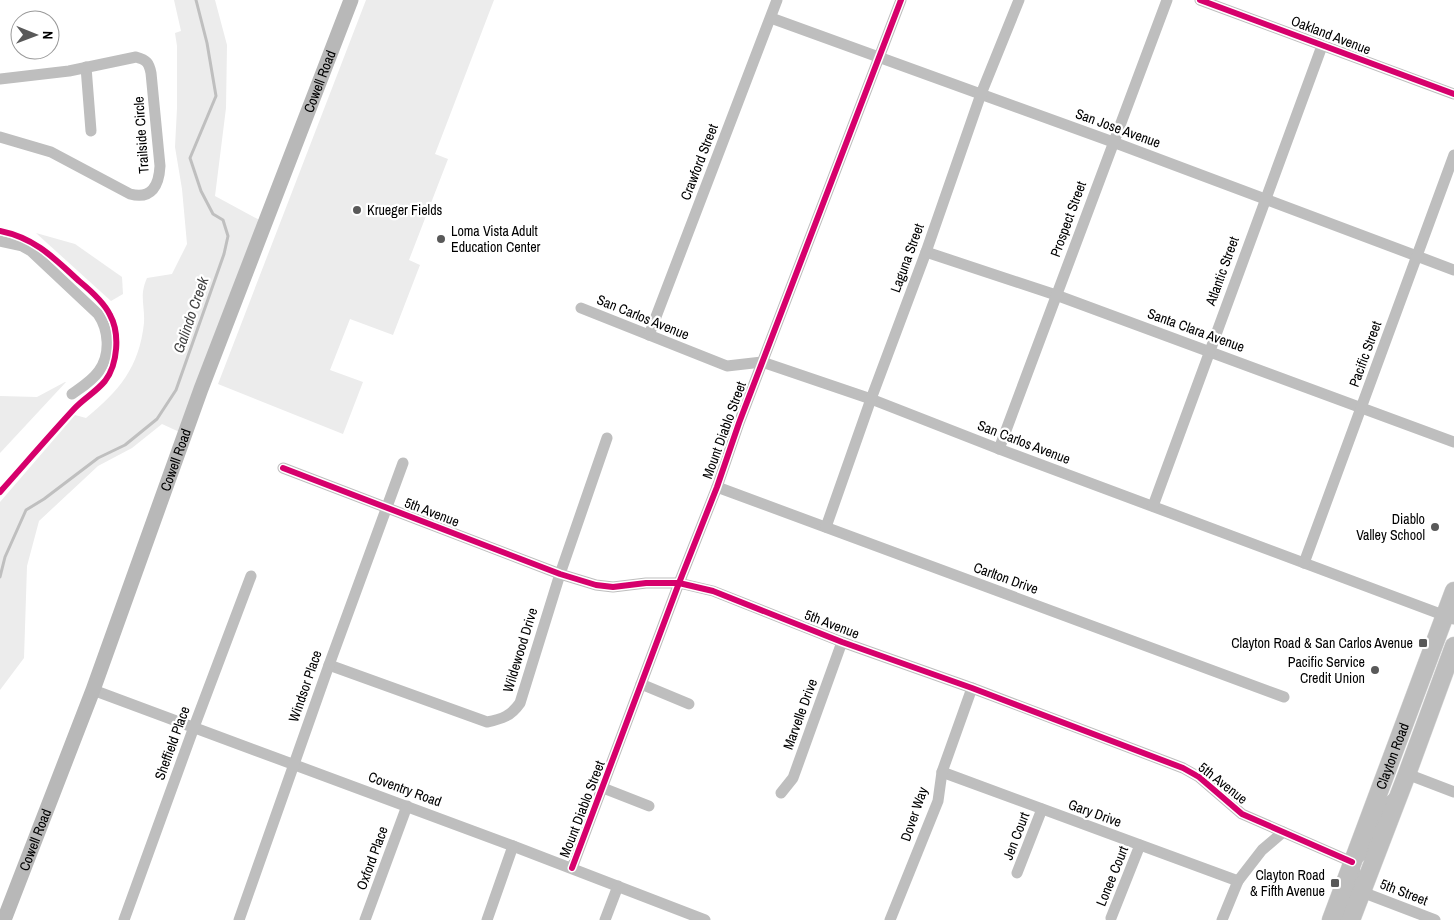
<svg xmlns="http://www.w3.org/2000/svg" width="1454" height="920" viewBox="0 0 1454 920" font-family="'Archivo Narrow',sans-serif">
<rect width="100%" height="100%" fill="#fff"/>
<g fill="#ececec">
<path d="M174,0H215L227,45L226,108L215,196L265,223L186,435L162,424L132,448L98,466L39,521L27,566L24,658L0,690V502L75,415L86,418C119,391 139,368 144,323C145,305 139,296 147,278L172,274L187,244L182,189L175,147L177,108V46L175,33L181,31Z"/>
<polygon points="366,0 494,0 435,154 448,159 409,260 420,265 393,335 350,319 330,370 363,382 343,434 218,384"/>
<polygon points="36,233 75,244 122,277 123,294 111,301"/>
<polygon points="65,382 66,382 0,453 0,396 37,397"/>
</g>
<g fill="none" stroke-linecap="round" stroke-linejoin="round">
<polyline stroke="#bfbfbf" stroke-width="3" points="0,577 5,557 26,510 44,499 98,458 125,445 157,419 176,390 224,254 228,236 223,220 213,214 201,191 190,158 216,96 207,43 196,0"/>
<path stroke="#bfbfbf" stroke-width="11" d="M0,241L22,246L31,251L98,314C109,330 111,354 99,371C92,381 82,387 72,394"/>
<defs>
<g id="primary">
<path id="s2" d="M1331,920L1454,591"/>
<polyline points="1351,920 1407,774 1454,646"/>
</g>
</defs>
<use href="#primary" stroke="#dbdbdb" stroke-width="19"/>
<g stroke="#bebebe" stroke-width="11">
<polyline points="1200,0 1454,94"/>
<polyline points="771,18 1113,142 1454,270"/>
<polyline points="86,67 91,131"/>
<path d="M0,79L69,71L136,57C147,60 149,63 151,73L160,166C159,185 152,200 130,194L51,152L0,137"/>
<polyline points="926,252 1056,295 1454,442"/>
<polyline points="581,308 727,366 762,362 871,399 999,449 1454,619"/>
<polyline points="649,335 777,0"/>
<polyline points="999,449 1167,0"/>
<polyline points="283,468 560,574 596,585 613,587 646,583 679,583 713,591 842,642 972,688 1183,768 1199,777 1242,814 1352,862"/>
<polyline points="717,487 1284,697"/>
<polyline points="1153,506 1322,46"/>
<polyline points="826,527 871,399 926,252 981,94 1019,0"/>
<polyline points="1304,563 1454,155"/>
<path d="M329,665L487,722C502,719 511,716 520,703L560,574L607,438"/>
<polyline points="641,684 689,704"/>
<polyline points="93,690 513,846 705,920"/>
<polyline points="942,772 1238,881"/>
<polyline points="1407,774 1454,792"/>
<polyline points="603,788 649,806"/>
<polyline points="781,793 793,778 842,642"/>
<polyline points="1354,861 1366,852 1384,806 1397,795"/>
<polyline points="572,868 679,583 717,487 739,423 901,0"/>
<polyline points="1017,873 1042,809"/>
<polyline points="1362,892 1435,920"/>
<polyline points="1111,918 1140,845"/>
<polyline points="124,920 194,727 251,576"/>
<polyline points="239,920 329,665 403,463"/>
<polyline points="365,920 407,806"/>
<polyline points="487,920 513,846"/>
<polyline points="605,920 618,886"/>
<polyline points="890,920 938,801 942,772 972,688"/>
<polyline points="1222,920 1238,881 1262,850 1283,832"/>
<polyline points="1341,920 1357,878 1352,862"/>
</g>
<path stroke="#b8b8b8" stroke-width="15" id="s1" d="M4,920L93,690L201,389L351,0"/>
<use href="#primary" stroke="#bebebe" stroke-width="18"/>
<defs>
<g id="cycleway">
<polyline points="1200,0 1454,94"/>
<path d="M0,231C35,238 54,258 79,281C90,290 104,302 110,315C120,333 118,364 105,381C96,392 83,399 74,409C49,436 25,464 0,492"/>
<polyline points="283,468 560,574 596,585 613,587 646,583 679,583 713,591 842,642 972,688 1183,768 1199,777 1242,814 1352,862"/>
<polyline points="572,868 679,583 717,487 739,423 901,0"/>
</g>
</defs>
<use href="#cycleway" stroke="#fff" stroke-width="9"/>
<use href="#cycleway" stroke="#d6006c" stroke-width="6"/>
</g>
<g fill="#595959" stroke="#fff" stroke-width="2">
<circle cx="357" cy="210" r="5"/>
<circle cx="441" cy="239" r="5"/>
<circle cx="1435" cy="527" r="5"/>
<rect x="1418" y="638" width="10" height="10" rx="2.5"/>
<circle cx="1375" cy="670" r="5"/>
<rect x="1330" y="878" width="10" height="10" rx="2.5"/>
</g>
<g text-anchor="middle" stroke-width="4.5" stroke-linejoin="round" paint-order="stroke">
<g font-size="14" fill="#000" stroke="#fff">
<text transform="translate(1331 35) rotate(21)" y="5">Oakland Avenue</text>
<text dy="5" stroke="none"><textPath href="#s1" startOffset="896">Cowell Road</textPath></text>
<text transform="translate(1118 128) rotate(20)" y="5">San Jose Avenue</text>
<text transform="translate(141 135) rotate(-94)" y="5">Trailside Circle</text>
<text transform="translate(699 162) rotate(-69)" y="5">Crawford Street</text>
<text transform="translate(1068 219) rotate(-70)" y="5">Prospect Street</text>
<text transform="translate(907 258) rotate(-70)" y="5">Laguna Street</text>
<text transform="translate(1222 271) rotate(-70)" y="5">Atlantic Street</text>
<text transform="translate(643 317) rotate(22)" y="5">San Carlos Avenue</text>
<text transform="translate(1196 330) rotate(20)" y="5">Santa Clara Avenue</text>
<text transform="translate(1365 354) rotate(-70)" y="5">Pacific Street</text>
<text transform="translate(724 430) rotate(-70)" y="5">Mount Diablo Street</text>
<text transform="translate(1024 442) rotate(21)" y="5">San Carlos Avenue</text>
<text dy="5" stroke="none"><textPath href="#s1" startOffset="491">Cowell Road</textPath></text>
<text transform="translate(432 512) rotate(21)" y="5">5th Avenue</text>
<text transform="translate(1006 578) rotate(20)" y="5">Carlton Drive</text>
<text transform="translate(832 624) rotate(21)" y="5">5th Avenue</text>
<text transform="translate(520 650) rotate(-73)" y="5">Wildewood Drive</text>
<text transform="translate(305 686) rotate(-71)" y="5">Windsor Place</text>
<text transform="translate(800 714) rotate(-70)" y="5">Marvelle Drive</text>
<text transform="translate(172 743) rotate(-70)" y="5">Sheffield Place</text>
<text dy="5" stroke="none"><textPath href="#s2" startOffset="175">Clayton Road</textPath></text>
<text transform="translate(1223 783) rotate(38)" y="5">5th Avenue</text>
<text transform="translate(405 789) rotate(20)" y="5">Coventry Road</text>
<text transform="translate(582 809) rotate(-69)" y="5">Mount Diablo Street</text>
<text transform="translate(1095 813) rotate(20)" y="5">Gary Drive</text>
<text transform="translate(914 814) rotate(-71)" y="5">Dover Way</text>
<text transform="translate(1016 836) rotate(-69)" y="5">Jen Court</text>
<text dy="5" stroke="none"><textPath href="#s1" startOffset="86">Cowell Road</textPath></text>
<text transform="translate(372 858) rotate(-70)" y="5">Oxford Place</text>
<text transform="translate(1112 876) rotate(-68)" y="5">Lonee Court</text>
<text transform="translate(1404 892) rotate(21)" y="5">5th Street</text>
</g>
<g font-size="14" fill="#000" stroke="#fff" text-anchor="end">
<text x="367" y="215" text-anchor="start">Krueger Fields</text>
<text x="451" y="236" text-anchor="start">Loma Vista Adult<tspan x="451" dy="16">Education Center</tspan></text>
<text x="1425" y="524">Diablo<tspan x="1425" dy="16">Valley School</tspan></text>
<text x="1413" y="648">Clayton Road &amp; San Carlos Avenue</text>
<text x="1365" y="667">Pacific Service<tspan x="1365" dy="16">Credit Union</tspan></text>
<text x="1325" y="880">Clayton Road<tspan x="1325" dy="16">&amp; Fifth Avenue</tspan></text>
</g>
<g font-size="15" font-style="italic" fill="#444" stroke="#fff">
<text transform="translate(191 315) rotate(-71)" y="5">Galindo Creek</text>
</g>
</g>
<g transform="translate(35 35) rotate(91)"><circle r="24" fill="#ffffff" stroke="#999999"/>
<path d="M0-4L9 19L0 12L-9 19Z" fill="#595959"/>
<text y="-8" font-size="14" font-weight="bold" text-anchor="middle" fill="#000000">N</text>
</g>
</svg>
